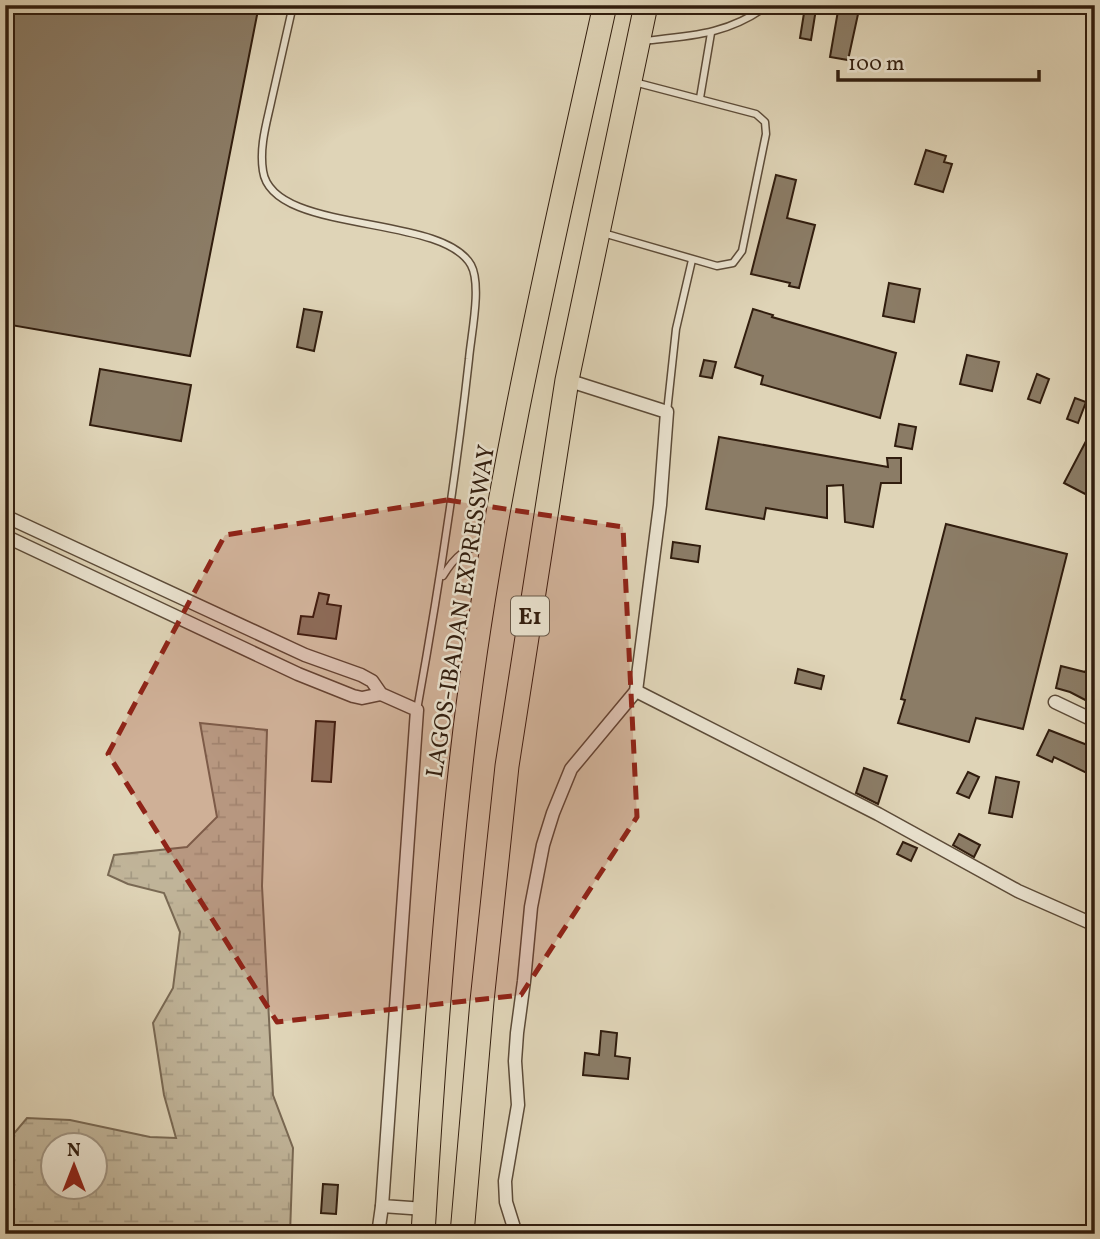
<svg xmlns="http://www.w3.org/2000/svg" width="1100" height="1239" viewBox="0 0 1100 1239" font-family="Vollkorn,serif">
<defs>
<pattern id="wetland-marsh" width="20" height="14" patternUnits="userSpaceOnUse" patternTransform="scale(1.75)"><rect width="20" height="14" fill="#c1b59a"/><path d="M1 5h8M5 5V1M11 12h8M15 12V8" fill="none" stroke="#a69b84"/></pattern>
</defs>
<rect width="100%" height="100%" fill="#dfd4b7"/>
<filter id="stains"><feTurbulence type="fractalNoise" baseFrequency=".00286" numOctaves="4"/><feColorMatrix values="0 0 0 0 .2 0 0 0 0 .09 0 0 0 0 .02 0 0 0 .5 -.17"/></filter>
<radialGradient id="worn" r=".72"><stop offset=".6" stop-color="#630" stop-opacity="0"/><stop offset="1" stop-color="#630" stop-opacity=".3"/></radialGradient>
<path fill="url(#wetland-marsh)" stroke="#796954" stroke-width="2" fill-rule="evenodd" d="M200,723L267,730L262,886L273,1095L293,1148L290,1234H5V1144L27,1118L70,1120L150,1137L176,1138L164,1095L153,1023L173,988L180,932L164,893L128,884L108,875L114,855L187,847L217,817ZM52,1144H94V1186H52Z"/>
<g fill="#8b7c66" stroke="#311d0e" stroke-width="2">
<polygon points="5,5 259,5 190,356 5,324"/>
<polygon points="839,5 860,5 848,60 830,57"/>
<polygon points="805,7 816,9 811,40 800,38"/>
<polygon points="926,150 946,156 944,162 952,164 943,192 915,184"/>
<polygon points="776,175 796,180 787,218 815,225 799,288 789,286 790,283 751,274"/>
<polygon points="889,283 920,289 914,322 883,316"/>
<polygon points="304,309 322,312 314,351 297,347"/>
<polygon points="753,309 773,315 772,317 896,353 880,418 761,384 763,376 735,367"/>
<polygon points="967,355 999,362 992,391 960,384"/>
<polygon points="704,360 716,362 712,378 700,376"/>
<polygon points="100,369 191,385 181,441 90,425"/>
<polygon points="1037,374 1049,379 1040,403 1028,399"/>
<polygon points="1075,398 1086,402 1078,423 1067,419"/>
<polygon points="899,424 916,427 912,449 895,446"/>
<polygon points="1095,424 1095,499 1064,483"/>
<polygon points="719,437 888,467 887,458 901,458 901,483 881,483 873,527 845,522 843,485 827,486 827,518 766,508 764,519 706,509"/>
<polygon points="946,524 1067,554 1023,729 976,718 969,742 898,723 905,700 901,699"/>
<polygon points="673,542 700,546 698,562 671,558"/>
<polygon points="319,593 329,595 327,604 341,606 336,639 298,634 301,616 313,617"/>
<polygon points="1095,654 1095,705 1070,692 1056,688 1061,666 1085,672"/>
<polygon points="798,669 824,676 821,689 795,683"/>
<polygon points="316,721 335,722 331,782 312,781"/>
<polygon points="1049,730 1095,748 1095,777 1054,757 1052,762 1037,755"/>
<polygon points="864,768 887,776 878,804 856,793"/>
<polygon points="968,772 979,777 969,798 957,793"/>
<polygon points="996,777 1019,782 1012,817 989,813"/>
<polygon points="959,834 980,845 974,857 953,845"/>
<polygon points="903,842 917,848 911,861 897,854"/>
<polygon points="601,1031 617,1033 615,1056 630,1058 628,1079 583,1075 585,1053 599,1055"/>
<polygon points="323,1184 338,1185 336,1214 321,1213"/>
</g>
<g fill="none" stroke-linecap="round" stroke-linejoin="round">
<defs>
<g id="service">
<path d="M293,5C286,36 279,67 272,98C267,122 259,146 263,171C272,235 442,213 471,265C482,285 471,335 469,359C456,477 438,593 417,710"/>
<path d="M643,41C690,36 728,35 768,5"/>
<polyline points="700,98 711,33"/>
<polyline points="603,233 717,266 733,263 742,251 766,134 765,122 756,114 634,82"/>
<polyline points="667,412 676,329 692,260"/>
<path d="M443,576C455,556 466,547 488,543"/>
</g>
<g id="minor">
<polyline points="5,516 305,655 361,675 372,681 381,694 417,710 382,1206 425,1209"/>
<polyline points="5,536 298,674 353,696 362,698 381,694"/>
<polyline points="1094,630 1095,630"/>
<polyline points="636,691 878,814 1018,891 1095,925"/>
<polyline points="1055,702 1095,721"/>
<polyline points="378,1234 382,1206"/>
<polyline points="516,1234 506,1202 505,1181 518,1105 515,1061 517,1033 524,981 531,907 543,845 553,813 571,769 636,691 660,505 667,412 567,380"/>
</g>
<g id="motorway">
<path d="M423,1234C433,1065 445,897 465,729C495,485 552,245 605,5"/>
<polyline points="462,1234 482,1001 507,766 567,380 646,5"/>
</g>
</defs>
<use href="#service" stroke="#5c4b38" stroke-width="9"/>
<use href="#minor" stroke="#5c4b38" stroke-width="15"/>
<use href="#motorway" stroke="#311d0e" stroke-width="25"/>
<use href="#service" stroke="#eae3d0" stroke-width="6"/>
<use href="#minor" stroke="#eae3d0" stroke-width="12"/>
<use href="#motorway" stroke="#dfd4b7" stroke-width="23"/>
</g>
<path fill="#8f2418" fill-opacity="0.2" stroke="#8f2418" stroke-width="5" stroke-dasharray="14 9" stroke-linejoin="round" d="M447,500L623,527L637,817L521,995L277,1022L108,754L225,535Z"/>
<g text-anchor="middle" stroke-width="5" stroke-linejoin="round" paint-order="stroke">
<rect fill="#eae3d0" stroke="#685848" stroke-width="2" x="511" y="596.5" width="38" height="39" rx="5"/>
<g font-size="23" font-weight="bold" fill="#311d0e">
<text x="530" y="624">E1</text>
</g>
<g font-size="24" fill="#311d0e" stroke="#eae3d0">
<text transform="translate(460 611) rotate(-81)" y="8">LAGOS-IBADAN EXPRESSWAY</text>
</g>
</g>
<rect width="1100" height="1239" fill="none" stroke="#dfd4b7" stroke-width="28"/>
<rect x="7" y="7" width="1086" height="1225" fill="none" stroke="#311d0e" stroke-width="3.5"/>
<rect x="14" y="14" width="1072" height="1211" fill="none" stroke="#311d0e" stroke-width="2"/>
<g transform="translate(74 1166)"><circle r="33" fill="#eae3d0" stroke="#a09482" stroke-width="2"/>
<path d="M0-5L12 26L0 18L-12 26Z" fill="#8f2418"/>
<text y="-10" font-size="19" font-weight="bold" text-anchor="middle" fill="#311d0e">N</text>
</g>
<path d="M838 70v10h201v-10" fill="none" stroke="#311d0e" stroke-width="3.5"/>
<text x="848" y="70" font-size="21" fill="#311d0e" stroke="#eae3d0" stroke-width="5" paint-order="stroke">100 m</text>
<rect width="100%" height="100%" filter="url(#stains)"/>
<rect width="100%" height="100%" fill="url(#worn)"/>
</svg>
